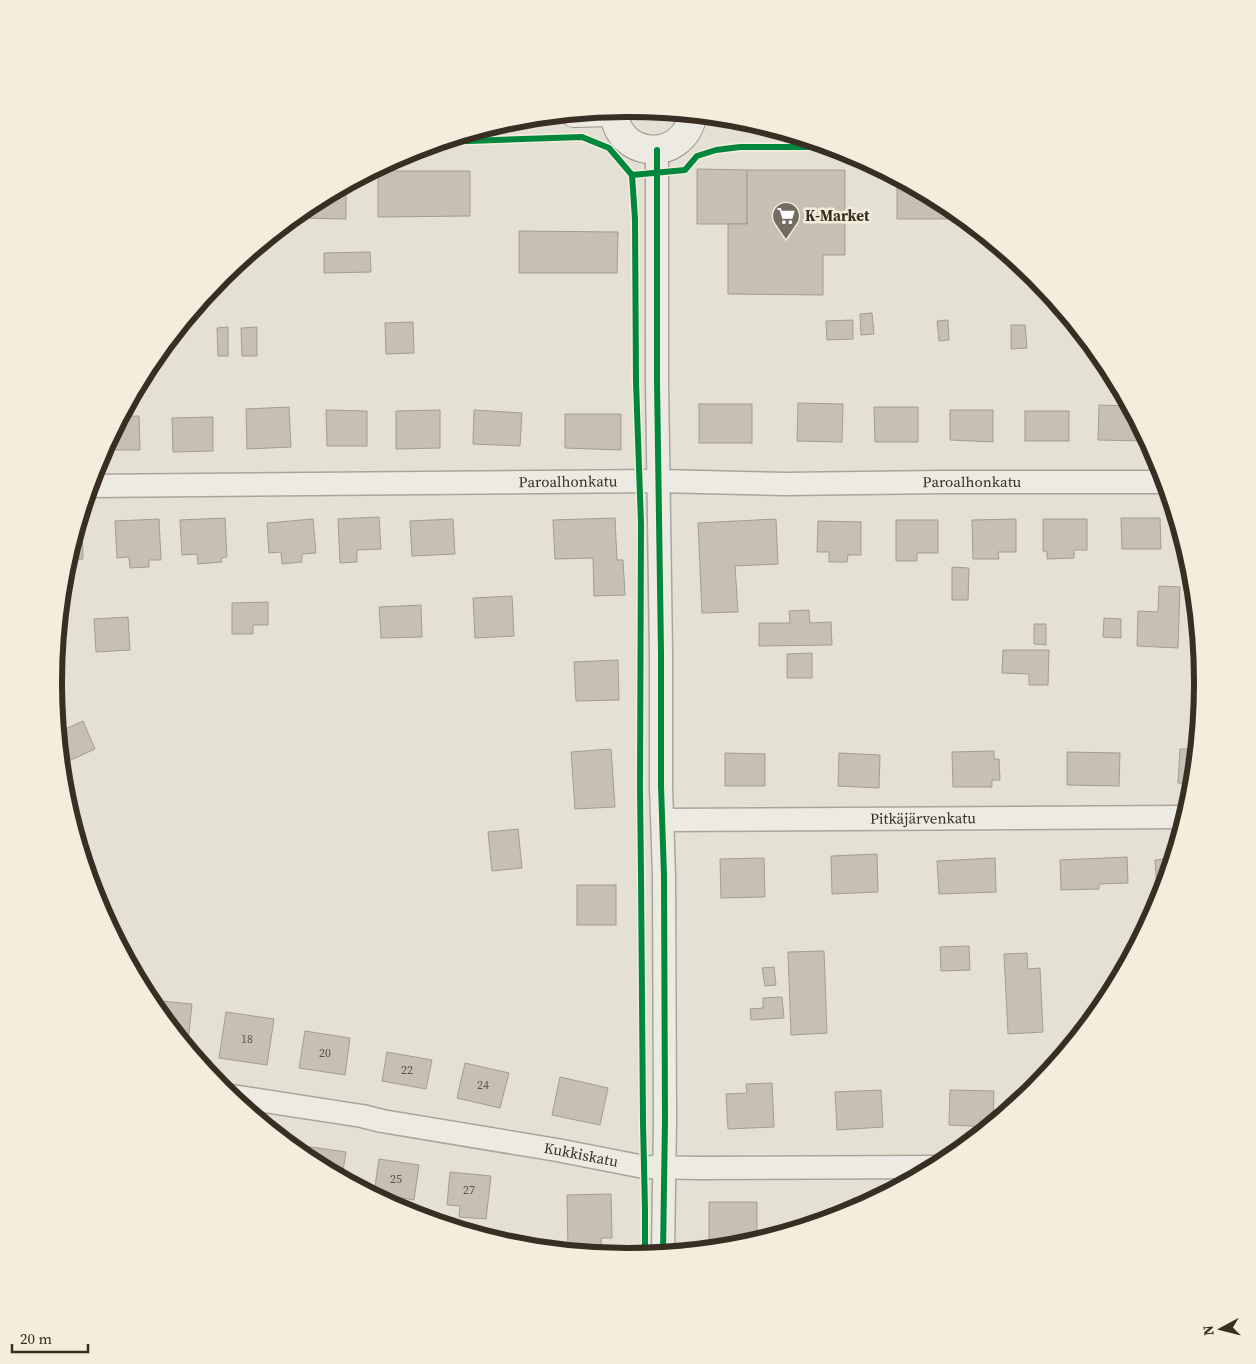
<svg xmlns="http://www.w3.org/2000/svg" width="1256" height="1364" viewBox="0 0 1256 1364" font-family="'Source Serif 4',serif">
<rect width="100%" height="100%" fill="#e4e0d3"/>
<g fill="#c7bfb4" stroke="#a49c92">
<polygon points="697,169 747,170 747,224 697,224"/>
<polygon points="747,170 845,170 845,255 823,255 823,295 728,294 728,224 747,224"/>
<polygon points="378,171 470,171 470,216 378,217"/>
<polygon points="897,178 947,205 964,219 897,219"/>
<polygon points="346,185 346,219 292,218 309,204"/>
<polygon points="519,231 618,232 617,273 519,273"/>
<polygon points="370,252 371,272 324,273 324,253"/>
<polygon points="234,266 235,275 223,275"/>
<polygon points="872,313 874,334 861,335 860,314"/>
<polygon points="853,320 853,339 827,340 826,321"/>
<polygon points="948,320 949,340 939,341 937,321"/>
<polygon points="413,322 414,353 386,354 385,323"/>
<polygon points="1011,325 1025,325 1027,348 1011,349"/>
<polygon points="228,327 228,356 218,356 217,328"/>
<polygon points="257,327 257,356 242,356 241,328"/>
<polygon points="798,403 843,404 842,442 797,441"/>
<rect x="699" y="404" width="53" height="39"/>
<polygon points="1099,405 1129,406 1141,430 1141,441 1098,440"/>
<polygon points="289,407 291,447 247,449 246,409"/>
<polygon points="874,407 918,407 918,442 875,442"/>
<polygon points="326,410 367,411 367,446 327,446"/>
<polygon points="440,410 440,448 396,449 396,411"/>
<polygon points="474,410 522,413 520,446 473,444"/>
<polygon points="950,410 993,410 993,442 950,440"/>
<rect x="1025" y="411" width="44" height="30"/>
<polygon points="565,414 621,414 621,450 565,448"/>
<polygon points="122,416 139,416 140,450 104,450"/>
<polygon points="213,417 213,451 173,452 172,418"/>
<polygon points="379,517 381,549 357,550 357,562 340,563 338,519"/>
<polygon points="225,518 227,557 221,558 222,562 198,564 197,554 182,555 180,520"/>
<polygon points="615,518 617,560 623,560 625,595 594,596 593,558 555,559 553,520"/>
<polygon points="1121,518 1160,518 1161,549 1122,549"/>
<polygon points="159,519 161,560 149,560 149,567 130,568 129,557 117,558 115,521"/>
<polygon points="313,519 316,553 302,554 302,562 282,564 281,552 269,553 267,523"/>
<polygon points="453,519 455,554 412,556 410,521"/>
<polygon points="776,519 778,564 735,566 738,612 702,613 698,523"/>
<polygon points="1016,519 1016,552 998,552 999,559 973,559 972,520"/>
<polygon points="1043,519 1087,519 1087,550 1074,550 1074,558 1047,559 1047,551 1043,551"/>
<polygon points="80,520 82,520 83,559 68,560"/>
<polygon points="896,520 938,520 938,553 917,553 917,561 896,561"/>
<polygon points="818,521 861,522 861,555 848,555 847,562 829,562 829,552 817,552"/>
<polygon points="952,567 969,568 968,600 952,600"/>
<polygon points="1159,586 1180,587 1178,648 1137,646 1138,611 1158,612"/>
<polygon points="512,596 514,636 475,638 473,598"/>
<polygon points="268,602 268,625 253,625 253,634 232,634 232,603"/>
<polygon points="421,605 422,637 381,638 379,607"/>
<polygon points="809,610 810,623 831,622 832,645 759,646 759,623 790,623 789,611"/>
<polygon points="128,617 130,650 96,652 94,619"/>
<polygon points="1104,618 1121,619 1121,638 1103,637"/>
<polygon points="1034,624 1046,624 1046,645 1034,644"/>
<polygon points="1003,650 1049,650 1048,685 1029,685 1029,674 1002,673"/>
<polygon points="812,653 812,678 787,678 787,654"/>
<polygon points="618,660 619,700 576,701 574,662"/>
<polygon points="83,721 95,749 62,764 59,732"/>
<polygon points="611,749 615,807 575,809 571,752"/>
<polygon points="1180,749 1196,749 1192,784 1178,783"/>
<polygon points="994,751 994,759 999,759 1000,780 992,780 992,787 953,787 952,752"/>
<polygon points="1067,752 1120,753 1119,786 1067,785"/>
<polygon points="725,753 765,754 765,786 725,786"/>
<polygon points="839,753 880,755 879,788 838,786"/>
<polygon points="518,829 522,868 492,871 488,832"/>
<polygon points="877,854 878,892 832,894 831,856"/>
<polygon points="1127,857 1128,883 1099,884 1099,889 1061,890 1060,860"/>
<polygon points="764,858 765,897 721,898 720,859"/>
<polygon points="995,858 996,892 939,894 937,861"/>
<polygon points="1172,858 1158,902 1158,903 1155,860"/>
<rect x="577" y="885" width="39" height="40"/>
<polygon points="969,946 970,970 941,971 940,947"/>
<polygon points="824,951 827,1033 791,1035 788,952"/>
<polygon points="1027,953 1028,969 1040,968 1043,1032 1008,1034 1004,954"/>
<polygon points="774,967 776,985 765,986 762,968"/>
<polygon points="782,997 784,1018 751,1020 750,1009 763,1008 763,998"/>
<polygon points="150,1000 192,1004 188,1043 184,1042"/>
<polygon points="226,1012 274,1019 267,1065 219,1058"/>
<polygon points="305,1031 350,1038 345,1075 299,1068"/>
<polygon points="387,1052 432,1060 426,1089 382,1081"/>
<polygon points="465,1063 509,1073 500,1108 457,1098"/>
<polygon points="560,1077 608,1088 600,1125 552,1115"/>
<polygon points="772,1083 774,1127 728,1129 726,1094 747,1093 746,1084"/>
<polygon points="881,1090 883,1127 837,1130 835,1092"/>
<polygon points="950,1090 994,1091 993,1122 987,1127 949,1125"/>
<polygon points="304,1146 346,1152 342,1177 309,1159 303,1154"/>
<polygon points="379,1159 419,1165 414,1200 374,1193"/>
<polygon points="450,1172 491,1176 486,1219 459,1217 460,1206 447,1205"/>
<polygon points="611,1194 612,1238 601,1238 602,1254 568,1250 567,1195"/>
<polygon points="853,1198 875,1198 854,1209"/>
<polygon points="709,1202 757,1202 757,1240 740,1245 709,1248"/>
</g>
<g fill="none" stroke-linecap="round" stroke-linejoin="round">
<defs>
<g id="street">
<polyline points="657,150 657,382 661,652 661,786 664,876 665,1120 663,1253"/>
<path id="s1" d="M90,486L659,481L785,484L941,482H1165"/>
<path id="s2" d="M663,820L1184,817"/>
<path id="s3" d="M232,1096L362,1116L382,1121L557,1150L644,1167L699,1168L933,1167"/>
</g>
<g id="secondary">
<path d="M614,109C614,158 683,166 693,114"/>
<polyline points="574,113 614,112"/>
</g>
</defs>
<use href="#street" stroke="#aaa59b" stroke-width="25"/>
<use href="#secondary" stroke="#99958b" stroke-width="30"/>
<use href="#street" stroke="#edeae3" stroke-width="22"/>
<use href="#secondary" stroke="#edeae3" stroke-width="28"/>
<defs>
<g id="cycleway">
<polyline points="440,142 582,137 609,148 632,175 685,170 697,156 716,150 740,147 806,147 825,145"/>
<polyline points="657,150 657,382 661,652 661,786 664,876 665,1120 663,1253"/>
<polyline points="632,175 635,219 636,382 641,524 640,788 641,876 643,1122 645,1210 645,1255"/>
</g>
</defs>
<use href="#cycleway" stroke="#f3eddb" stroke-width="9"/>
<use href="#cycleway" stroke="#00873e" stroke-width="6"/>
</g>
<defs>
<symbol id="supermarket-pin" viewBox="-11 -11 22 30"><path d="M0 17L-7.5 6A9.5 9.5 0 1 1 7.5 6Z" fill="#746c61" stroke="#f3eddb"/><path d="M-6-5.5h2.5l.6 2H6L4.5 2H-2.5L-4.4-4H-6ZM-1.5 3.2a1.3 1.3 0 1 0 .1 0ZM3 3.2a1.3 1.3 0 1 0 .1 0Z" fill="#fff"/></symbol>
</defs>
<g fill-rule="evenodd">
<use href="#supermarket-pin" x="770" y="200" width="32" height="43"/>
</g>
<g text-anchor="middle" stroke-width="5" stroke-linejoin="round" paint-order="stroke">
<g font-size="12" fill="#5c5247">
<text x="247" y="1043">18</text>
<text x="325" y="1057">20</text>
<text x="407" y="1074">22</text>
<text x="483" y="1089">24</text>
<text x="396" y="1183">25</text>
<text x="469" y="1194">27</text>
</g>
<g font-size="15" font-weight="bold" fill="#382e23" stroke="#f3eddb" text-anchor="start">
<text x="805" y="221">K-Market</text>
</g>
<g font-size="15" fill="#382e23" stroke="#f3eddb">
<text dy="5" stroke="none"><textPath href="#s1" startOffset="478">Paroalhonkatu</textPath></text>
<text dy="5" stroke="none"><textPath href="#s1" startOffset="882">Paroalhonkatu</textPath></text>
<text dy="5" stroke="none"><textPath href="#s2" startOffset="260">Pitkäjärvenkatu</textPath></text>
<text dy="5" stroke="none"><textPath href="#s3" startOffset="354">Kukkiskatu</textPath></text>
</g>
</g>
<path d="M0 0H1256V1364H0ZM627 117H629A565 565 0 0 1 1194 682V683A565 565 0 0 1 629 1248H627A565 565 0 0 1 62 683V682A565 565 0 0 1 627 117Z" fill="#f3eddb" fill-rule="evenodd"/>
<path fill="none" stroke="#382e23" stroke-width="6" d="M627 117H629A565 565 0 0 1 1194 682V683A565 565 0 0 1 629 1248H627A565 565 0 0 1 62 683V682A565 565 0 0 1 627 117Z"/>
<g transform="translate(1221 1329) rotate(263)" stroke="#f3eddb" stroke-width="4" paint-order="stroke">
<path d="M0-4L9 19L0 12L-9 19Z" fill="#382e23"/>
<text y="-8" font-size="14" font-weight="bold" text-anchor="middle" fill="#382e23">N</text>
</g>
<path d="M12 1344v8h76v-8" fill="none" stroke="#382e23" stroke-width="2.5"/>
<text x="20" y="1344" font-size="15" fill="#382e23" stroke="#f3eddb" stroke-width="4" paint-order="stroke">20 m</text>
</svg>
